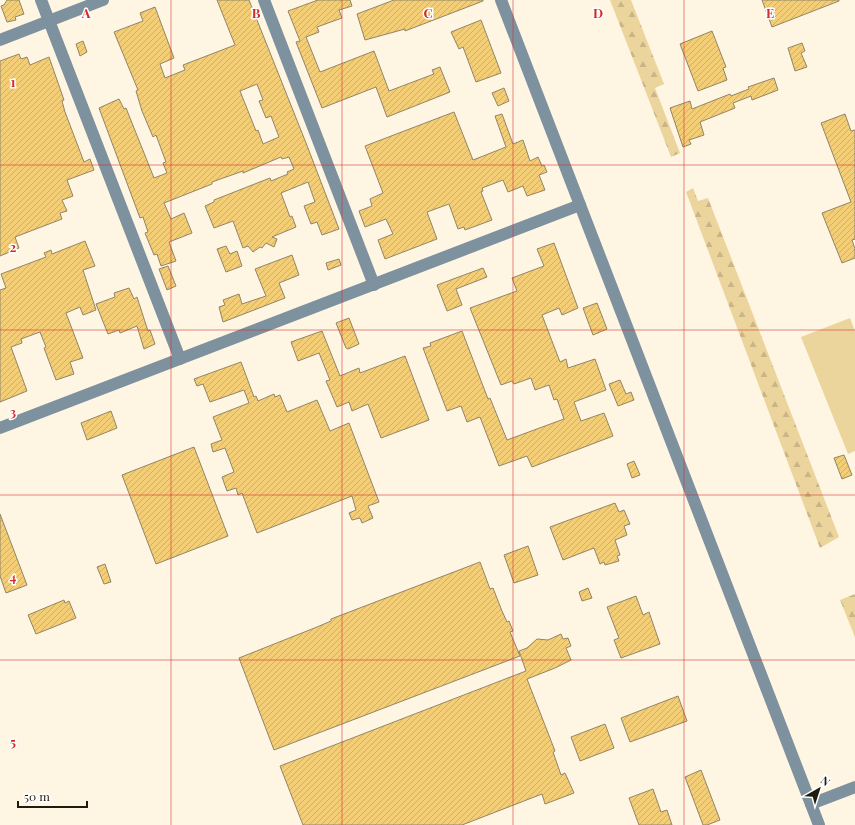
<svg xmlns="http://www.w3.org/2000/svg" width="855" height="825" viewBox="0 0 855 825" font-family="'Playfair Display',serif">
<defs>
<pattern id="forest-firs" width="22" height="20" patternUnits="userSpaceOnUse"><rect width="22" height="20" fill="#ecd49d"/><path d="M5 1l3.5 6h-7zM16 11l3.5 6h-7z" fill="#cab586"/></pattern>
<pattern id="building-hatch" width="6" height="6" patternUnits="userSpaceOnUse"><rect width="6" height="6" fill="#f3ce76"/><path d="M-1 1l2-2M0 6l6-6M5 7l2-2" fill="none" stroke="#d0b065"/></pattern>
</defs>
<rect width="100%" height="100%" fill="#fef6e2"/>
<g fill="url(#forest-firs)">
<polygon points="610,0 631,0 664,84 655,88 680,153 671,157"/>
<polygon points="693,188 698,201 708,198 839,537 820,548 686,192"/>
<polygon points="855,594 855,637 840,600"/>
</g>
<polygon fill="#ecd49d" points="850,318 855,331 855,451 848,454 801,337"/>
<g fill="url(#building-hatch)" stroke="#928567" fill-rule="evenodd">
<polygon points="7,0 19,0 24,14 15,17 16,20 7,22 1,6 4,5"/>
<path d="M217,0H249L306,143L339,229L322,235L317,222L311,224L304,206L315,202L308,182L281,193L290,217L292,216L296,227L272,237L277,239L274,247L266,243L262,248L260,247L253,252L248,246L243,248L233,221L214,228L205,206L214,202V200L270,178L271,181L288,174L287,172L294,169L289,157L282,159L281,157L243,173V171L212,182V184L164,203L171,219L184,213L192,233L169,242L176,261L161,266L157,254L154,255L145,233L148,232L143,217L140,218L99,108L119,99L124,109L126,108L154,178L167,173L163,163L166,162L156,135L153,137L142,111L136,91L138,90L114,32L143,21L140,13L155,7L174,58L160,64L165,78L185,70L183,65L235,45ZM257,84L263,100L259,101L266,118L271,116L279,137L263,144L258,130L256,131L240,91Z"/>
<polygon points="318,0 350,0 352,6 339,10 342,18 317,27 319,32 306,37 320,72 374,51 389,91 434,74 432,70 440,67 450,92 387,117 376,87 322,108 296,42 300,41 288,11"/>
<polygon points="394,0 483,0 483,1 405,31 405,29 365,40 357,14"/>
<polygon points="762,0 839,0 839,1 772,27"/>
<polygon points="481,20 501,73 476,82 463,47 459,49 451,32"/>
<polygon points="712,31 726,67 723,68 727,80 698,91 680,44"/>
<polygon points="83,41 87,52 80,56 76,44"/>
<polygon points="802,43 805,51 801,53 807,67 795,71 788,48"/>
<polygon points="19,54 21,59 27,57 30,65 49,57 64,100 62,101 65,112 84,162 90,159 94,170 67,180 73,196 62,200 67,211 60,213 62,219 15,237 19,248 0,256 0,61"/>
<polygon points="774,78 778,90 752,100 751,96 733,103 735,108 700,122 704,135 689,140 691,144 683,147 670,108 690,101 692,109 730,94 731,96 749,89 748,87"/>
<polygon points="504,88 509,101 498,106 492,93"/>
<polygon points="454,112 473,160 506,147 495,116 502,114 513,144 523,140 530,161 538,157 542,166 544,165 547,172 539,175 545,190 527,196 523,186 508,192 503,180 482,188 483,191 481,192 492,220 465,230 464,227 458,229 449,204 427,212 437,239 385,259 378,240 393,234 386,219 365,227 359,211 372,206 370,199 383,193 365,146"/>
<polygon points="845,114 851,131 855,130 855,239 852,240 855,249 855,258 842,263 822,213 851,202 821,123"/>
<polygon points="85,241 95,266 83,270 96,310 83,315 80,307 66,313 83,358 70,362 74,374 56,380 44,348 46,347 40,332 21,339 22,343 11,347 27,391 0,402 0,290 6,288 1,274 46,257 44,253 51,250 52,254"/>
<polygon points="554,243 578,308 562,315 559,308 542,315 560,362 566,359 568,368 595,359 606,390 574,402 581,421 604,413 613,436 532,467 527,456 499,466 480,417 467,422 461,406 447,411 423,348 431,346 430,343 462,331 488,399 490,398 507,440 564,419 557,399 554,400 549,385 535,390 531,378 514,384 512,381 501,385 470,308 517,291 512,278 544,266 537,249"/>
<polygon points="226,246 230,254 237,251 242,266 226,272 217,249"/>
<polygon points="292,255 299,275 279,283 285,298 223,322 219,307 225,305 223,300 239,294 242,304 266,296 255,269"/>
<polygon points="339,259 341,265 328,270 326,263"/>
<polygon points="168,266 176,286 167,290 159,269"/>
<polygon points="483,268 487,277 456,289 462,305 447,311 437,285"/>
<polygon points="129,288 134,299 137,297 148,331 150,330 155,344 144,349 137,326 120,333 119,330 108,334 96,304 115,297 114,293"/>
<polygon points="597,303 607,329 593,335 583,308"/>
<polygon points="349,318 359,344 348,349 346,348 336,323"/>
<polygon points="322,331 340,376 359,368 360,373 405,356 429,420 381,438 368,404 352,411 349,402 337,407 326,381 330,380 319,353 298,361 291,342"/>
<polygon points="241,362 254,397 256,396 258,401 274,394 275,397 280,395 287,412 317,400 330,431 349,423 379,502 368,506 373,518 362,523 360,518 352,520 349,513 356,510 352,496 257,533 242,493 238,495 236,488 227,491 222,477 234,472 225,448 213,452 211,444 222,440 213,417 249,403 244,390 210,402 203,384 197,386 194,379"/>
<polygon points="620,380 626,394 631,392 634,400 618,406 609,384"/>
<polygon points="111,411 117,428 87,440 81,423"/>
<polygon points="194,447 228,536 156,564 122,475"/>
<polygon points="844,455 852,475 842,479 834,458"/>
<polygon points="634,461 640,475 632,478 627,464"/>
<polygon points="615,503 619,512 624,510 630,524 624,526 627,535 615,540 620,555 617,556 619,561 605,565 604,562 600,564 594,548 563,560 550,527"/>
<polygon points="0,514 27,585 6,593 0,576"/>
<polygon points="528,546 538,575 514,583 504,555"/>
<polygon points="480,562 490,589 493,588 502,611 507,622 509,621 513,631 510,632 520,656 274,750 239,658 317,627 331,621 331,619"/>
<polygon points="105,564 111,582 104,584 97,567"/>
<polygon points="588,588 592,598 582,601 579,592"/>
<polygon points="636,596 643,615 649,612 660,644 621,658 614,640 619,638 607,607"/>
<polygon points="64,600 65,603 69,601 76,618 36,634 28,615"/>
<polygon points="561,634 563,639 568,638 571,646 566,648 571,660 555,668 527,679 555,751 553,752 561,775 565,773 574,793 545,804 542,794 462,825 303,825 280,766 526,671 519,651 527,648 537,639 548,640"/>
<polygon points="678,696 687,721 630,742 621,718"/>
<polygon points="605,724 614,748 580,761 571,737"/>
<polygon points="701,770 720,820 707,825 703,825 685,777"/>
<polygon points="653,789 661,812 667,810 672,825 639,825 629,798"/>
</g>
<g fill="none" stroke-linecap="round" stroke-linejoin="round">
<g stroke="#7d919f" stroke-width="12">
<polyline points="41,0 180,359"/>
<polyline points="264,0 374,285"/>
<polyline points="501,0 819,825"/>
<polyline points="0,40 103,0"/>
<polyline points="0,428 580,205"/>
<polyline points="811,804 855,787"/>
</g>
</g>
<path fill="none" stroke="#d62828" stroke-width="1" stroke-opacity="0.55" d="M171,0V825M342,0V825M513,0V825M684,0V825M0,165H855M0,330H855M0,495H855M0,660H855"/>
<g font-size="13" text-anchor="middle" font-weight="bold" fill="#d62828" stroke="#fff" stroke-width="3" stroke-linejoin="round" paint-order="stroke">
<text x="86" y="18">A</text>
<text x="256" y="18">B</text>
<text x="428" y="18">C</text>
<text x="598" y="18">D</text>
<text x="770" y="18">E</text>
<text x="13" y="87">1</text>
<text x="13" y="252">2</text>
<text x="13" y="417">3</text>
<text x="13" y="582">4</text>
<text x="13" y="747">5</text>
</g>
<g transform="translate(819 789) rotate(39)" stroke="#ffffff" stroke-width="3" paint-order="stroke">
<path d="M0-3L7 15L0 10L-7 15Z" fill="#201b0f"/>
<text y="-6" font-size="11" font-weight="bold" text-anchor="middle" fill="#201b0f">N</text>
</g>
<path d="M18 801v6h69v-6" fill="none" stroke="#201b0f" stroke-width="2"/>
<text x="24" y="801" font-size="12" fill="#201b0f" stroke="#ffffff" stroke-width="3" paint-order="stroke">50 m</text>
</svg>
